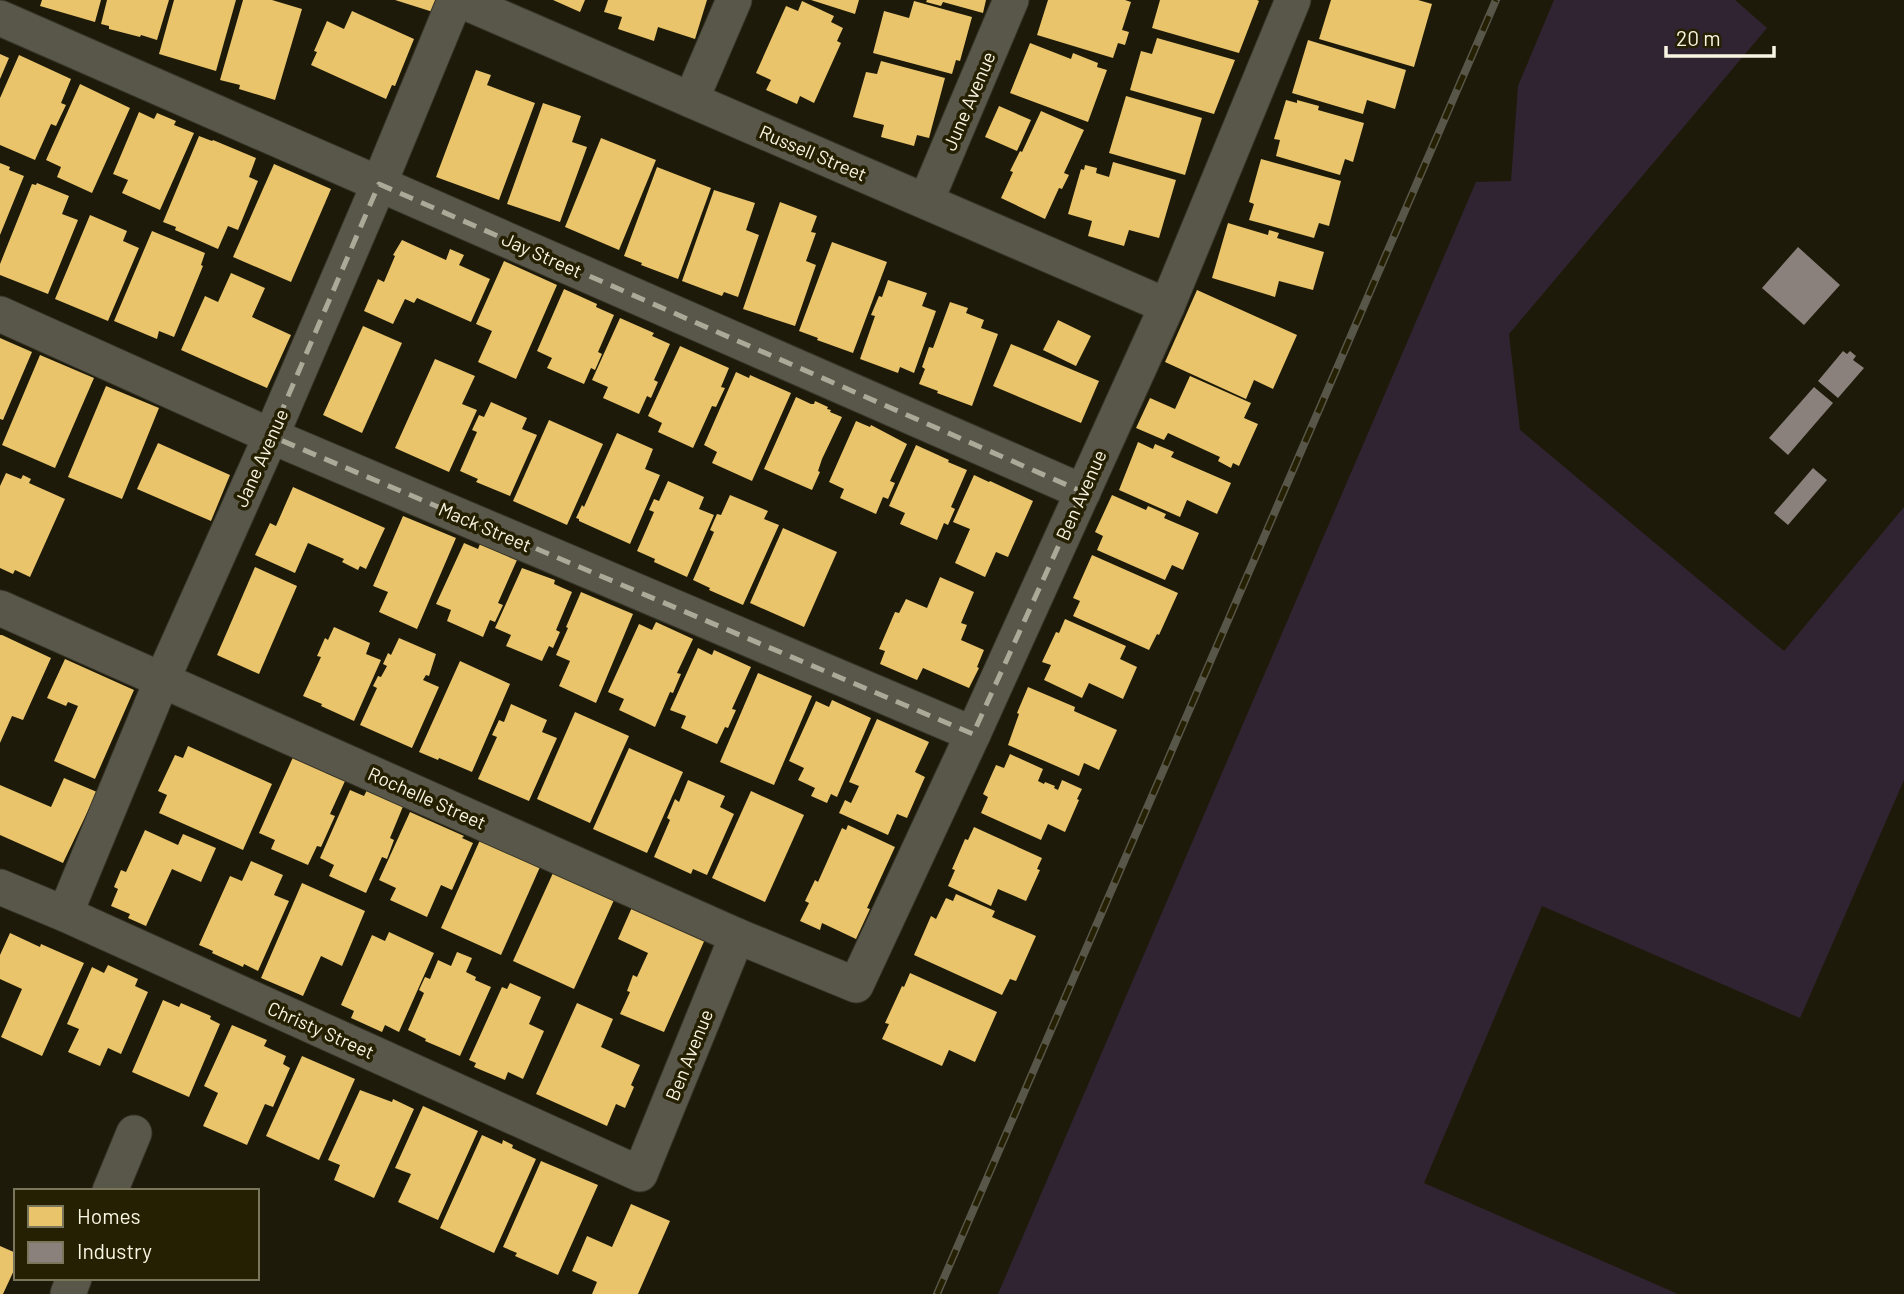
<svg xmlns="http://www.w3.org/2000/svg" width="1904" height="1294" viewBox="0 0 1904 1294" font-family="Barlow,sans-serif">
<rect width="100%" height="100%" fill="#1d1a0a"/>
<polygon fill="#312432" points="1554,0 1735,0 1767,28 1509,334 1520,430 1784,651 1904,507 1904,780 1800,1018 1542,906 1424,1183 1678,1294 998,1294 1476,182 1511,181 1518,86"/>
<g fill="#e9c46a">
<polygon points="42,0 101,0 95,22 40,6"/>
<polygon points="107,0 169,0 157,40 141,35 140,37 109,29 109,26 101,24"/>
<polygon points="174,0 236,0 216,71 159,54"/>
<polygon points="243,0 272,0 302,9 275,100 239,89 240,85 220,80"/>
<polygon points="395,0 436,0 433,12"/>
<polygon points="553,0 585,0 580,12"/>
<polygon points="608,0 707,0 695,39 658,27 654,41 618,29 622,17 604,12"/>
<polygon points="811,0 859,0 855,14"/>
<polygon points="927,0 986,0 983,13 943,2 941,6 926,2"/>
<polygon points="1048,0 1125,0 1131,2 1122,30 1129,32 1125,45 1118,43 1113,58 1037,35"/>
<polygon points="1160,0 1257,0 1259,1 1239,53 1152,28"/>
<polygon points="1331,0 1418,0 1432,4 1414,67 1319,39"/>
<polygon points="802,1 834,16 831,22 843,28 837,41 841,43 814,103 800,96 797,104 766,90 771,80 756,73 786,6 798,11"/>
<polygon points="914,1 972,17 960,61 956,60 952,74 873,53 884,11 909,18"/>
<polygon points="352,11 414,39 395,86 392,85 386,99 311,65 317,52 314,51 327,21 344,29"/>
<polygon points="1157,38 1235,60 1214,114 1130,90 1141,51 1152,54"/>
<polygon points="1308,40 1406,70 1395,109 1367,100 1363,114 1292,93"/>
<polygon points="1030,43 1071,59 1073,53 1098,63 1097,67 1107,70 1088,122 1010,93"/>
<polygon points="0,54 9,58 0,79"/>
<polygon points="19,55 71,79 61,103 66,105 56,126 51,124 35,160 0,145 0,98"/>
<polygon points="881,61 945,78 929,138 917,135 914,146 881,137 884,125 853,117 866,72 877,74"/>
<polygon points="476,70 491,75 487,85 535,103 499,200 436,177"/>
<polygon points="80,84 130,108 92,193 57,177 61,167 46,160"/>
<polygon points="1126,96 1202,118 1185,175 1109,153"/>
<polygon points="1286,100 1297,103 1297,100 1319,106 1318,110 1364,123 1353,162 1345,159 1340,175 1276,156 1280,140 1274,139"/>
<polygon points="543,103 581,116 572,142 587,147 560,222 507,204"/>
<polygon points="999,106 1031,120 1017,151 985,137"/>
<polygon points="1041,111 1084,130 1064,173 1069,175 1062,189 1059,188 1045,219 1001,198 1013,172 1010,171 1020,151 1022,152"/>
<polygon points="139,112 154,119 157,113 176,121 174,125 194,133 160,210 122,193 128,180 113,174"/>
<polygon points="199,136 212,141 213,140 256,158 249,177 258,181 238,230 228,226 218,249 175,230 176,227 163,222"/>
<polygon points="601,138 656,160 619,250 565,227"/>
<polygon points="1261,159 1341,181 1329,226 1319,223 1314,238 1249,220 1254,204 1249,202"/>
<polygon points="1113,162 1176,180 1159,238 1129,230 1124,246 1088,236 1092,221 1068,214 1081,169 1084,170 1085,165 1097,168 1096,173 1109,177"/>
<polygon points="0,163 10,167 9,170 24,176 0,235"/>
<polygon points="274,164 331,189 291,282 233,257"/>
<polygon points="657,167 711,188 678,279 641,265 642,263 624,256"/>
<polygon points="37,183 69,196 62,214 78,220 48,294 0,275 0,264 32,184 36,185"/>
<polygon points="714,190 755,203 746,230 759,235 738,297 724,292 722,296 682,281"/>
<polygon points="780,202 817,216 811,232 816,233 806,261 816,265 795,326 743,309"/>
<polygon points="90,215 127,231 123,241 139,248 108,321 55,299"/>
<polygon points="1228,223 1268,235 1269,230 1279,233 1277,238 1324,252 1313,290 1279,281 1275,297 1212,278"/>
<polygon points="152,231 205,253 201,265 203,266 174,337 159,331 157,339 114,321"/>
<polygon points="402,240 446,260 450,249 464,255 459,265 490,279 471,322 417,298 414,303 405,299 393,324 364,311 378,279 384,282 395,256 393,255"/>
<polygon points="832,242 887,262 853,353 817,340 818,338 799,331"/>
<polygon points="504,261 557,285 516,379 478,362 492,331 476,324"/>
<polygon points="231,273 265,288 252,317 291,335 267,388 181,350 205,296 218,302"/>
<polygon points="888,280 927,293 922,306 936,311 914,373 900,367 898,373 860,359 875,316 871,315 879,296 882,297"/>
<polygon points="564,289 597,304 596,307 614,315 598,352 602,354 595,370 591,368 584,384 547,368 552,358 537,351"/>
<polygon points="1197,290 1297,335 1273,389 1254,380 1246,399 1165,362"/>
<polygon points="950,302 968,308 966,313 984,320 981,328 998,334 972,406 937,393 938,391 919,384 925,369 922,367 929,347 933,348"/>
<polygon points="620,318 654,333 652,336 670,344 654,380 658,382 651,398 647,396 639,414 603,398 608,387 592,380"/>
<polygon points="1058,320 1091,336 1076,366 1043,350"/>
<polygon points="363,326 402,343 362,433 323,415"/>
<polygon points="0,338 32,352 3,420 0,419"/>
<polygon points="1011,344 1099,381 1081,423 993,386"/>
<polygon points="680,346 729,368 721,387 725,388 716,407 712,406 693,448 658,432 662,423 648,416"/>
<polygon points="40,355 94,378 55,468 2,445"/>
<polygon points="435,359 475,376 462,404 477,410 449,472 395,448"/>
<polygon points="736,372 749,378 750,375 791,393 752,481 712,463 717,452 704,445"/>
<polygon points="1190,376 1251,403 1244,418 1258,424 1239,466 1233,463 1231,468 1218,461 1220,457 1168,433 1164,440 1136,428 1150,398 1175,409"/>
<polygon points="106,386 159,408 122,499 68,477"/>
<polygon points="796,397 811,404 814,404 815,401 828,407 827,409 831,410 830,412 842,417 822,459 818,471 820,472 812,490 764,469"/>
<polygon points="491,402 527,418 522,429 537,435 510,496 476,482 478,479 460,471 477,432 472,430 479,415 484,417"/>
<polygon points="549,420 603,444 567,525 513,501"/>
<polygon points="856,421 870,427 871,425 907,444 890,481 895,483 888,499 883,497 876,514 840,498 844,489 829,482"/>
<polygon points="617,433 653,449 645,469 660,475 630,544 579,521 579,519 576,518 582,505 584,507"/>
<polygon points="1138,442 1153,449 1155,444 1174,452 1171,457 1231,483 1217,514 1187,500 1180,517 1119,490"/>
<polygon points="158,443 230,475 211,521 137,489"/>
<polygon points="916,445 949,460 948,462 967,470 951,507 955,509 948,525 944,523 937,540 900,524 905,513 889,506"/>
<polygon points="6,473 21,479 23,475 31,479 29,483 65,499 30,577 15,570 13,574 0,568 0,486"/>
<polygon points="974,475 989,482 990,481 1033,501 1008,557 996,552 985,577 955,563 970,529 953,522"/>
<polygon points="668,481 704,497 699,509 714,515 687,577 654,562 655,559 637,551 654,512 649,510 654,499 659,501"/>
<polygon points="293,487 385,528 366,569 360,566 358,570 342,562 344,559 308,543 295,573 255,555 270,523 276,526"/>
<polygon points="730,495 768,511 764,519 779,525 743,605 709,590 710,588 693,580 714,532 710,530 717,514 721,515"/>
<polygon points="1112,495 1146,510 1148,506 1166,514 1164,518 1199,533 1183,570 1172,565 1165,580 1097,550 1103,536 1095,532"/>
<polygon points="403,516 456,538 417,629 379,612 388,592 373,586"/>
<polygon points="783,528 837,552 804,627 750,603"/>
<polygon points="464,543 478,549 480,544 517,560 498,603 503,605 495,622 490,620 483,637 447,621 451,610 436,604"/>
<polygon points="1092,555 1178,593 1159,635 1157,634 1149,650 1073,616 1080,601 1073,598"/>
<polygon points="255,567 297,586 259,674 217,655"/>
<polygon points="522,568 555,580 554,584 572,592 556,630 560,632 553,648 549,646 542,661 506,646 511,635 495,628"/>
<polygon points="940,577 974,592 961,623 967,625 961,640 984,650 977,667 979,668 969,688 923,668 917,680 880,664 885,651 879,649 895,612 899,613 906,599 927,608"/>
<polygon points="581,592 633,614 596,703 559,686 570,661 556,655 568,628 566,627"/>
<polygon points="1065,619 1126,646 1120,659 1137,667 1123,699 1089,683 1082,698 1044,680 1051,665 1042,662 1056,632 1059,633"/>
<polygon points="656,622 693,639 677,673 681,674 673,693 670,692 655,727 619,710 624,699 608,692 639,624 652,630"/>
<polygon points="334,627 370,643 366,654 381,660 354,721 321,706 322,704 303,696 321,657 317,656 325,638 328,640"/>
<polygon points="0,635 2,635 51,658 23,720 12,716 0,743"/>
<polygon points="399,638 436,654 429,676 426,675 423,680 439,687 412,748 360,725 377,688 373,686 378,676 381,677 387,666 383,664 388,653 391,655"/>
<polygon points="698,648 712,655 714,650 751,667 732,709 736,710 728,728 725,727 717,744 681,728 686,716 670,710"/>
<polygon points="65,659 134,690 95,779 54,761 78,706 68,702 66,706 47,698"/>
<polygon points="460,661 510,684 472,772 439,758 438,760 419,752"/>
<polygon points="758,673 812,696 774,785 720,762"/>
<polygon points="1028,687 1075,707 1074,711 1117,730 1099,770 1084,763 1079,776 1008,745 1019,714 1017,713"/>
<polygon points="832,700 871,718 837,797 831,794 827,803 811,796 815,788 798,780 804,768 789,761 816,701 829,707"/>
<polygon points="511,704 547,720 542,732 557,738 529,801 478,779 497,737 492,735 499,720 504,722"/>
<polygon points="575,712 629,736 590,823 537,799"/>
<polygon points="877,719 929,742 915,772 925,777 907,818 897,814 888,835 839,813 845,800 851,803 859,786 849,782"/>
<polygon points="188,746 272,784 243,850 159,813 167,795 158,791 175,755 183,758"/>
<polygon points="629,748 683,772 647,853 593,829"/>
<polygon points="1010,754 1043,769 1038,781 1044,784 1045,782 1055,786 1054,788 1058,790 1062,780 1082,789 1077,799 1079,800 1065,832 1048,824 1041,840 981,813 988,797 983,794 996,765 1004,768"/>
<polygon points="294,755 327,770 326,773 345,781 330,814 335,816 321,847 317,846 308,865 271,849 275,840 259,833"/>
<polygon points="64,778 97,792 63,863 0,835 0,785 51,807"/>
<polygon points="688,780 725,796 720,807 734,814 707,875 693,869 691,874 654,857 670,820 667,818 675,799 679,802"/>
<polygon points="368,788 404,804 390,838 394,840 387,859 382,857 366,893 329,876 334,865 320,858 350,790 364,796"/>
<polygon points="751,791 804,815 765,902 712,878"/>
<polygon points="410,812 464,836 462,838 473,843 452,890 441,885 427,917 390,900 396,888 379,880"/>
<polygon points="848,825 895,847 867,908 870,909 856,939 822,923 820,930 800,921 809,903 805,901 815,880 818,882 842,828 846,830"/>
<polygon points="974,827 1042,858 1037,869 1040,870 1026,901 998,889 991,906 948,886 955,870 952,869 965,839 968,840"/>
<polygon points="145,830 178,845 183,834 216,848 201,882 172,869 146,926 128,918 130,914 111,906 118,889 114,887 121,870 126,872"/>
<polygon points="480,840 540,867 501,955 441,928"/>
<polygon points="251,861 283,875 274,895 289,901 258,971 244,964 243,967 212,953 213,951 199,945 230,876 242,881"/>
<polygon points="553,873 614,900 574,989 513,961"/>
<polygon points="302,883 365,911 342,966 321,956 303,996 261,978"/>
<polygon points="956,894 995,911 992,917 1036,936 1016,981 1010,979 1002,995 914,955 931,916 936,919 946,898 953,901"/>
<polygon points="633,905 706,937 664,1032 620,1014 630,992 627,991 633,975 637,977 648,953 618,939"/>
<polygon points="389,932 434,953 399,1032 385,1025 382,1032 351,1018 354,1011 341,1005 372,935 385,941"/>
<polygon points="10,933 40,947 41,944 84,963 42,1056 1,1037 22,989 0,979 0,955"/>
<polygon points="457,952 472,958 466,972 476,977 475,980 491,987 460,1056 425,1041 426,1039 408,1030 424,993 419,990 425,977 430,979 438,960 451,966"/>
<polygon points="108,965 138,979 135,986 148,992 121,1054 108,1048 100,1066 68,1052 79,1029 67,1024 92,967 104,973"/>
<polygon points="910,973 997,1012 975,1062 949,1050 942,1066 882,1039 889,1024 885,1023 902,986 904,987"/>
<polygon points="510,983 541,997 529,1024 544,1031 523,1079 508,1072 505,1080 474,1067 476,1063 469,1060 502,987 507,989"/>
<polygon points="163,1000 179,1007 181,1003 211,1016 210,1019 220,1024 189,1097 132,1072"/>
<polygon points="577,1003 613,1019 601,1047 640,1065 631,1085 634,1087 625,1108 616,1104 607,1126 536,1094"/>
<polygon points="232,1025 267,1040 264,1046 286,1056 283,1064 290,1068 273,1107 265,1104 247,1145 203,1126 218,1093 204,1086"/>
<polygon points="302,1056 355,1079 319,1160 266,1136"/>
<polygon points="360,1090 392,1102 393,1099 414,1109 374,1198 334,1180 340,1165 328,1160"/>
<polygon points="423,1106 478,1131 438,1220 398,1202 411,1174 395,1168"/>
<polygon points="482,1135 502,1144 503,1140 513,1145 512,1148 536,1159 494,1253 440,1228"/>
<polygon points="541,1161 598,1185 558,1275 515,1256 517,1253 503,1247"/>
<polygon points="631,1204 670,1221 638,1294 592,1294 597,1282 572,1271 587,1236 612,1247"/>
<polygon points="0,1246 16,1253 16,1266 3,1294 0,1294"/>
</g>
<g fill="#8a817c">
<polygon points="1798,247 1840,285 1804,325 1762,288"/>
<polygon points="1843,351 1847,354 1850,351 1856,356 1853,360 1864,368 1838,398 1818,381"/>
<polygon points="1814,387 1833,403 1788,455 1769,438"/>
<polygon points="1813,468 1827,480 1788,525 1774,513"/>
</g>
<g fill="none" stroke-linecap="round" stroke-linejoin="round">
<defs>
<g id="minor">
<polyline points="460,0 1167,306"/>
<polyline points="0,18 1083,492"/>
<polyline points="691,100 734,0"/>
<polyline points="926,201 1011,0"/>
<polyline points="0,314 271,436 973,734"/>
<polyline points="0,608 737,936 856,985 973,734 1167,306 1293,0"/>
<polyline points="0,887 65,914 640,1174 737,936"/>
<polyline points="65,914 162,680 271,436 379,184 455,0"/>
<polyline points="110,1191 134,1133"/>
<polyline points="68,1294 74,1278"/>
</g>
</defs>
<use href="#minor" stroke="#363426" stroke-width="37"/>
<use href="#minor" stroke="#59574a" stroke-width="35"/>
<defs>
<polyline id="rail" points="937,1294 1496,0"/>
</defs>
<use href="#rail" stroke="#585649" stroke-width="8"/>
<use href="#rail" stroke="#252002" stroke-width="5" stroke-dasharray="16" stroke-linecap="butt"/>
</g>
<path fill="none" stroke="#aba997" stroke-width="5" stroke-dasharray="14 9" stroke-linejoin="round" d="M379,184L1083,492L973,734L271,436Z"/>
<g text-anchor="middle" stroke-width="7" stroke-linejoin="round" paint-order="stroke">
<g font-size="19" fill="#f8f6e3" stroke="#252002">
<text transform="translate(969 101) rotate(-67)" y="7">June Avenue</text>
<text transform="translate(813 153) rotate(23)" y="7">Russell Street</text>
<text transform="translate(542 255) rotate(24)" y="7">Jay Street</text>
<text transform="translate(261 458) rotate(-66)" y="7">Jane Avenue</text>
<text transform="translate(1081 495) rotate(-66)" y="7">Ben Avenue</text>
<text transform="translate(485 527) rotate(23)" y="7">Mack Street</text>
<text transform="translate(427 798) rotate(24)" y="7">Rochelle Street</text>
<text transform="translate(321 1030) rotate(24)" y="7">Christy Street</text>
<text transform="translate(689 1055) rotate(-68)" y="7">Ben Avenue</text>
</g>
</g>
<rect x="14" y="1189" width="245" height="91" fill="#252002" stroke="#79765c" stroke-width="2"/>
<rect x="28" y="1206" width="35" height="21" fill="#e9c46a" stroke="#79765c" stroke-width="2"/>
<text x="77" y="1224" font-size="21" fill="#f8f6e3">Homes</text>
<rect x="28" y="1242" width="35" height="21" fill="#8a817c" stroke="#79765c" stroke-width="2"/>
<text x="77" y="1259" font-size="21" fill="#f8f6e3">Industry</text>
<path d="M1666 46v10h108v-10" fill="none" stroke="#f8f6e3" stroke-width="3.5"/>
<text x="1676" y="46" font-size="21" fill="#f8f6e3" stroke="#252002" stroke-width="5" paint-order="stroke">20 m</text>
</svg>
